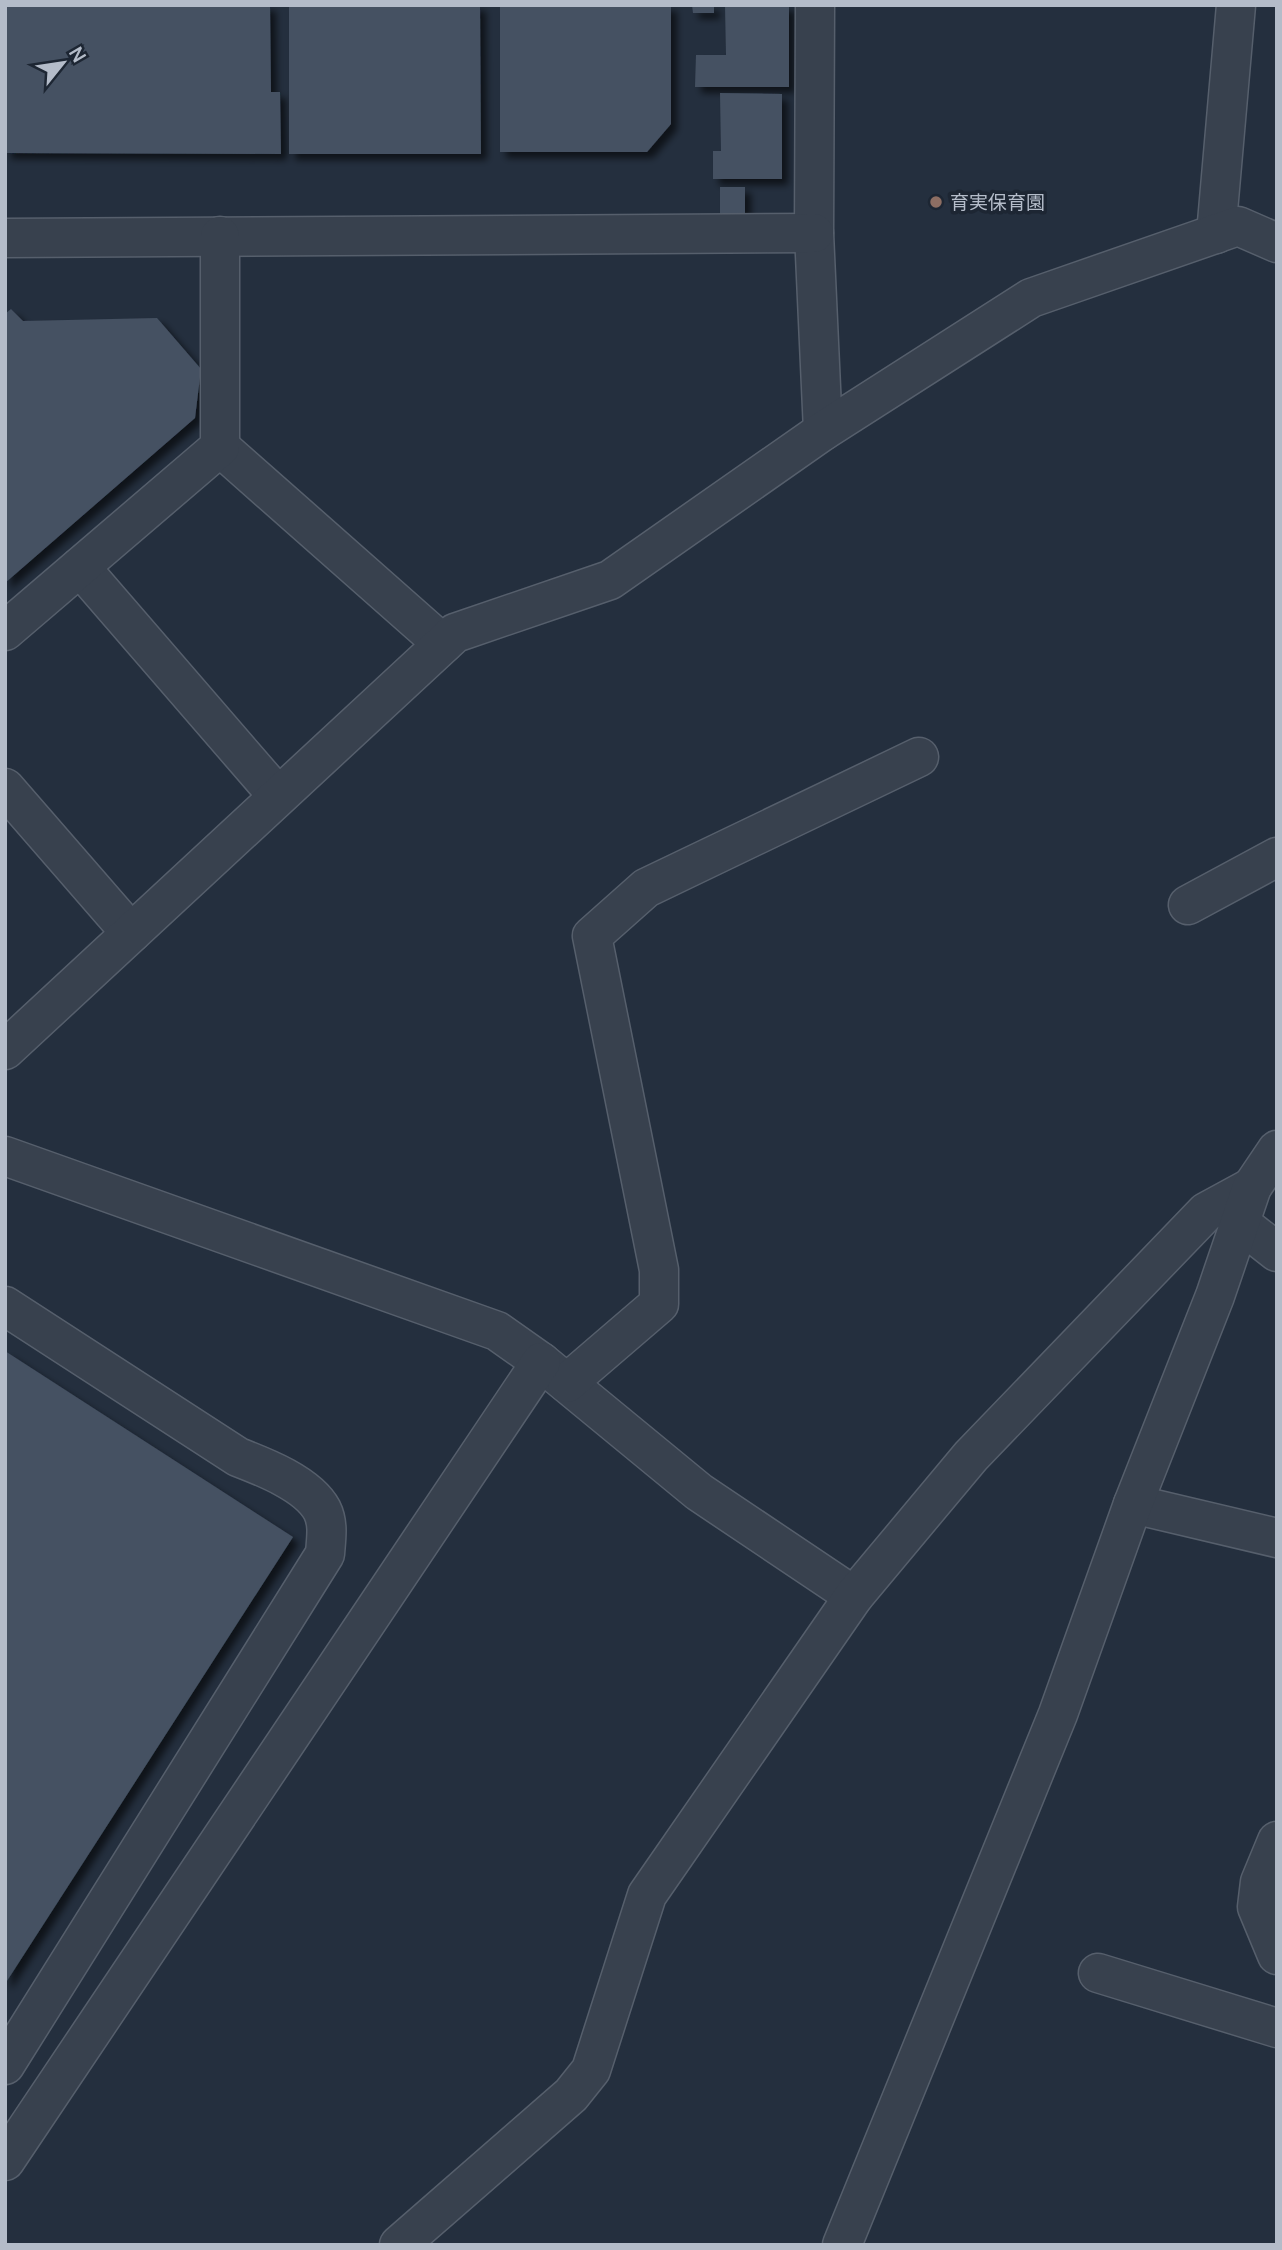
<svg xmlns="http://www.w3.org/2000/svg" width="1282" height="2250" viewBox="0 0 1282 2250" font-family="Manrope,'Noto Sans JP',sans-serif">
<defs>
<filter id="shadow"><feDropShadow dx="6" dy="6" stdDeviation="3.5" flood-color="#0009"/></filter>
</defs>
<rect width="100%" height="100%" fill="#242f3e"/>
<g fill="#455162" filter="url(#shadow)">
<polygon points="5,5 270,5 271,92 280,92 281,154 5,153"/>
<polygon points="289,5 480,5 481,154 289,154"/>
<polygon points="500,5 671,5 671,124 647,152 500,152"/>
<polygon points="692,5 714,5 714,13 693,13"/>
<polygon points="725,5 789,5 789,87 695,87 696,55 726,55"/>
<polygon points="720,93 782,94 782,179 713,179 713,151 721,151"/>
<rect x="720" y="187" width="25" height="27"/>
<polygon points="11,309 23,321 157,318 201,369 195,418 5,583 5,314"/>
<polygon points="5,1351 293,1537 5,1984"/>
</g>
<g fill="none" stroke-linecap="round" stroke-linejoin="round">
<defs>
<g id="minor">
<polyline points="815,5 814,233 823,431"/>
<polyline points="1216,234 1236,5"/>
<polyline points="5,238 814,233"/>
<polyline points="220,447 443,644"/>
<polyline points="80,567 278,796"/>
<polyline points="5,631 220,447 220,236"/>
<polyline points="5,788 131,933"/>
<polyline points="1188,905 1277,857"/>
<polyline points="5,1050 455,633 610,580 823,431 1031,298 1238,226 1277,243"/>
<polyline points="5,1156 497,1331 541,1362 699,1492 854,1596"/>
<polyline points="1240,1223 1277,1252"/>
<path d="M5,1306L238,1457C264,1467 308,1484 322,1510C329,1524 326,1539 325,1554L5,2065"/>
<polyline points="567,1383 659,1304 659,1270 592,936 646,888 919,757"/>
<polyline points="1133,1504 1277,1538"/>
<polyline points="1277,1841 1260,1882 1257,1907 1277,1955"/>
<polyline points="1098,1973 1277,2028"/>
<polyline points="5,2161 541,1362"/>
<polyline points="399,2245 571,2095 591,2070 647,1895 854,1596 971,1456 1206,1212 1252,1187"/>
<polyline points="842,2245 1058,1714 1133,1504 1215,1296 1252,1187 1277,1150"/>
</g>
</defs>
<use href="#minor" stroke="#565f6c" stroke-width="41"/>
<use href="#minor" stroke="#38414e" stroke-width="38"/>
</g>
<circle fill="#8d6e63" stroke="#1d2633" stroke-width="2.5" cx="936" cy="202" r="7"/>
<g text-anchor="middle" stroke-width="7" stroke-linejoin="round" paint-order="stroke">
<g font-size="19" fill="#b4bcc9" stroke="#1d2633" text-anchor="start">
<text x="950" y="209">育実保育園</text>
</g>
</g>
<rect width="1282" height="2250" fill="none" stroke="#b4bcc9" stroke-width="14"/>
<g transform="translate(63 63) rotate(60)" stroke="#1d2633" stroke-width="5" paint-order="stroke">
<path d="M0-5L12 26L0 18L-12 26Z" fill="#b4bcc9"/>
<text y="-10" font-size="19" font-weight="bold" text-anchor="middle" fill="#b4bcc9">N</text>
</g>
</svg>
